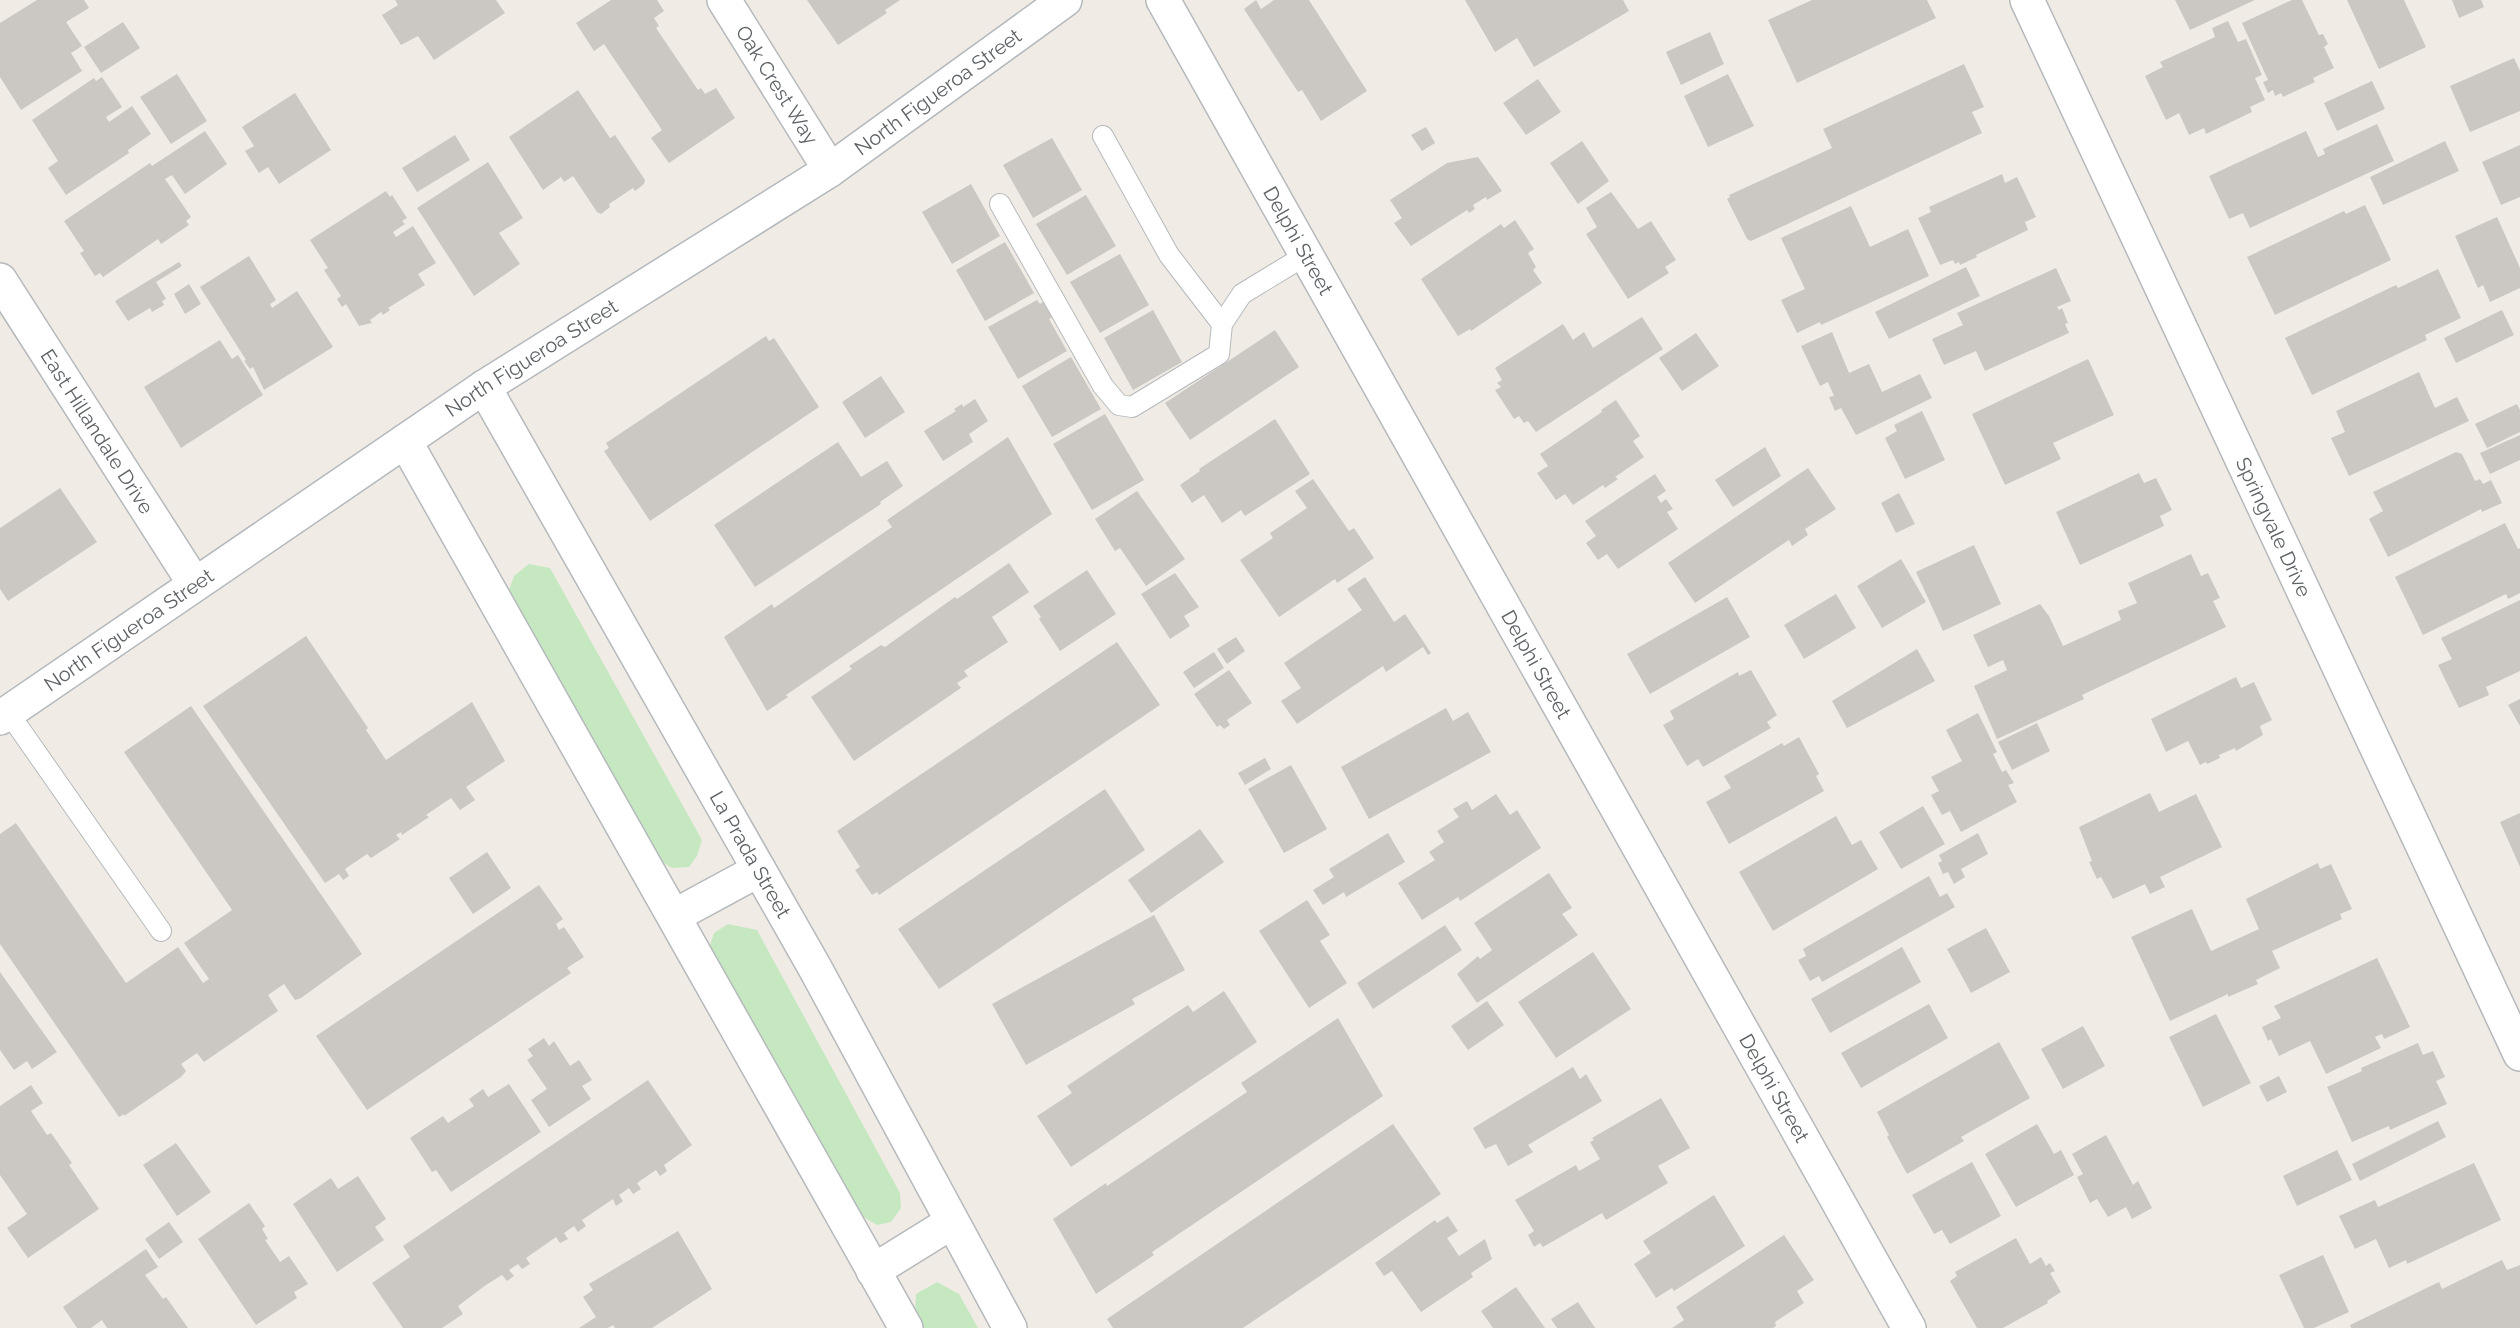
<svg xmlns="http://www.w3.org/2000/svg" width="2520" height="1328" viewBox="0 0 2520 1328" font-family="Raleway,sans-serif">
<rect width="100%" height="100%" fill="#f0ece5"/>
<g fill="#c6e8c1">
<polygon points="529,564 550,568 702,840 697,856 689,867 672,868 656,858 508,593 514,576"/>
<polygon points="728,924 757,930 900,1193 901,1208 891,1222 877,1225 858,1214 707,954 714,933"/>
<polygon points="937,1282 959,1294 978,1328 924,1328 915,1312 916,1294"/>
</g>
<g fill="#cbc7c2">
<polygon points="37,0 84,0 89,8 66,22 82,46 71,53 82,71 21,110 0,77 0,23"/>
<polygon points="395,0 496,0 505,13 434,60 418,36 401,45 382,15 398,5"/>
<polygon points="611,0 657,0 664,11 654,18 659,26 656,28 698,90 701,88 705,94 716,88 735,118 669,163 651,138 662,130 604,44 594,51 576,23"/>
<polygon points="807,0 900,0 885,10 887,13 838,45"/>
<polygon points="1256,0 1261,9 1274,0 1309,0 1367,91 1321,121 1302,90 1298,92 1244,9"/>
<polygon points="1465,0 1623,0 1629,11 1534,67 1517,38 1495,52"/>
<polygon points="1812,0 1927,0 1936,18 1797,83 1768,20"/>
<polygon points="2175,0 2255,0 2190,30"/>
<polygon points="2292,0 2302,0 2319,35 2323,34 2328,44 2324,47 2334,68 2313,78 2315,82 2283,97 2281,93 2275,96 2273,90 2268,93 2263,82 2268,80 2242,23"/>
<polygon points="2347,0 2404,0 2426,47 2379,69"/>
<polygon points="2452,0 2481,0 2484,7 2459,18"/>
<polygon points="2228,21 2238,42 2246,39 2262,75 2255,78 2265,100 2250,107 2252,112 2206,134 2204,128 2189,135 2179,113 2166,120 2145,76 2163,67 2160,62 2215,37 2212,28"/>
<polygon points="123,22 140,48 101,73 84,47"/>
<polygon points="1710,32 1724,64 1681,85 1666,52"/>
<polygon points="2514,58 2520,71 2520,111 2470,132 2450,86"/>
<polygon points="1964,64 1984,107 1972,112 1982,133 1751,241 1747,239 1727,199 1730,197 1729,195 1832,148 1823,129"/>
<polygon points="177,74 207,121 171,144 140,97"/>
<polygon points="1728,74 1754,126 1708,147 1684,96"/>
<polygon points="102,77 122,107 106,117 109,122 132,106 151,134 128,150 129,153 66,195 48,168 58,161 32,120 94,78 96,81"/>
<polygon points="1538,79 1561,112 1526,135 1503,103"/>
<polygon points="2372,81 2385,109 2337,131 2324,103"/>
<polygon points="578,90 610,138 615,135 645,180 644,184 635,191 633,188 609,204 610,207 601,214 597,212 573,176 564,182 561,177 543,190 509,137"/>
<polygon points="295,93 331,150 279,184 268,167 259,173 245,151 254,146 242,127"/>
<polygon points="2377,124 2394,161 2250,228 2243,213 2229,219 2209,176 2306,131 2318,157 2325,154 2323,149"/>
<polygon points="1426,127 1435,143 1422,151 1411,135"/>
<polygon points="205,131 227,164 185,194 172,175 165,179 191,217 186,221 189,225 161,244 158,239 103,277 100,273 95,276 80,253 84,251 64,221 150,163 152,166"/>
<polygon points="455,135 470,160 417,192 402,168"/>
<polygon points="1052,138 1082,190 1033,218 1003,165"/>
<polygon points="1582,141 1609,181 1578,204 1550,163"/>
<polygon points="2445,141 2459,171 2383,205 2370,177"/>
<polygon points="2520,145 2520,197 2501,205 2482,162"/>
<polygon points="1478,157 1502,191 1487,200 1486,197 1473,205 1475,209 1469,213 1467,210 1411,246 1394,223 1402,218 1390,200 1447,163"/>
<polygon points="488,162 523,218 499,233 520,264 474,296 417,208"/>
<polygon points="2002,174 2005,183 2017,177 2036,217 2025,222 2028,230 1976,255 1977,257 1960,265 1959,262 1955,264 1953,260 1940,265 1918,218 1931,212 1929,207"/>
<polygon points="971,184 1000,236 952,264 922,212"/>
<polygon points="386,191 390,197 392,195 407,218 402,221 405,224 393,232 396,237 413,226 436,263 418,274 425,285 388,308 390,310 383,315 381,312 370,320 372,323 359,326 346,304 342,307 337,299 341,296 324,270 328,268 310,240"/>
<polygon points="1611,192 1638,229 1651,221 1676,260 1665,267 1669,273 1628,299 1586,234 1597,227 1586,208"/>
<polygon points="1086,195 1116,246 1067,275 1036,224"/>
<polygon points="2365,205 2391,260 2275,315 2247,257 2344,211 2346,214"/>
<polygon points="1851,206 1870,247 1908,229 1929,276 1821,325 1820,322 1797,333 1781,300 1805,289 1781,238"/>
<polygon points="2497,217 2520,268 2520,288 2490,302 2483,285 2478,288 2455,236"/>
<polygon points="1515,220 1534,249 1528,253 1536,267 1533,270 1542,283 1471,331 1470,329 1458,336 1421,279 1501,224 1504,228"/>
<polygon points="1005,242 1034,293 985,321 956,270"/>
<polygon points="1120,254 1149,305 1100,333 1070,282"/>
<polygon points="249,256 276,300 270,304 272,308 297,291 333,347 264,390 253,367 250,369 244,361 246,360 200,287"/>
<polygon points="179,262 182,266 156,282 166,299 162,301 164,305 152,312 150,308 128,321 115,301"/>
<polygon points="1966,267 1980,296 1889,339 1875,312"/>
<polygon points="2056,268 2071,301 2057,307 2059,310 2062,308 2068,323 2065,324 2069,333 1985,371 1976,351 1944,365 1932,339 1963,325 1957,313"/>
<polygon points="2438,269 2461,318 2425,335 2427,340 2312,395 2285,338 2396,285 2398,288"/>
<polygon points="189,284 201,304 185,314 174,294"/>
<polygon points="1037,300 1040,304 1046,300 1055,315 1049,319 1067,351 1018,379 988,327"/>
<polygon points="1153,310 1182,362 1133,390 1104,338"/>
<polygon points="2502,310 2514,335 2456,363 2444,338"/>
<polygon points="1642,317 1663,349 1536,432 1528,421 1524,423 1519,416 1514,419 1495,390 1501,387 1497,383 1502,380 1495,368 1563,324 1573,340 1584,332 1593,348"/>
<polygon points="1275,330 1299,367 1190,440 1165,403"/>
<polygon points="1832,332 1849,373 1869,364 1882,392 1920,374 1932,398 1856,435 1841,408 1835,411 1829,397 1834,396 1828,382 1820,386 1801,346"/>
<polygon points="1696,333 1719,366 1682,391 1659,358"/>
<polygon points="766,336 769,341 774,338 819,407 650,521 604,451 609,448 606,443"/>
<polygon points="220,340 232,359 238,355 263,395 181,448 144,387"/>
<polygon points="1071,357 1101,409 1052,437 1022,386"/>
<polygon points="2088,359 2114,415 2053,443 2061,459 2005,485 1972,414"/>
<polygon points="2419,372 2435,408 2457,397 2469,421 2349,476 2331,438 2345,432 2336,411"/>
<polygon points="881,376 905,412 865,438 842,402"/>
<polygon points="975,399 988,421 969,434 973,442 943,461 924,431 956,411 954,409 962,404 963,407"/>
<polygon points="1616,400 1640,436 1633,441 1644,457 1615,477 1618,479 1605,488 1603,485 1573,505 1565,494 1556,500 1537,473 1548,466 1540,454 1602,412 1601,410"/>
<polygon points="2517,404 2520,410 2520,432 2487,448 2475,424"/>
<polygon points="1922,411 1945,460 1905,479 1885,438 1897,431 1894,425"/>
<polygon points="1105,414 1144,480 1092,510 1053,444"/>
<polygon points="1275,419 1310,474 1245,516 1241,510 1222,523 1204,495 1192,503 1180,485 1200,471 1199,469"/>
<polygon points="2520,435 2520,460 2490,474 2480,453"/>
<polygon points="1008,437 1052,514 786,695 788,697 767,711 724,637 772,604 774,608 892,527 887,520"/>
<polygon points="838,442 861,477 887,461 903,486 880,502 881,504 755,587 714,525"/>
<polygon points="1765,447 1781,476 1733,507 1715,480"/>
<polygon points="2456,452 2462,454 2475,481 2480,479 2483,484 2491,480 2502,503 2482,512 2481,509 2388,557 2369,519 2383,511 2373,492"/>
<polygon points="1808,468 1836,509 1805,529 1808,535 1792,546 1789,540 1695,603 1668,563"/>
<polygon points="2139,473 2144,483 2156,478 2172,510 2160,516 2164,526 2080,565 2056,512"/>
<polygon points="1655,474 1666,491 1657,497 1661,503 1666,499 1673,509 1667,512 1678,529 1618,569 1607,554 1598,560 1586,543 1596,536 1585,521"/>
<polygon points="1313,479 1349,531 1354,528 1374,558 1337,583 1335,579 1279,617 1240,560 1273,538 1270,533 1307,508 1295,491"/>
<polygon points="60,488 97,542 8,601 0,589 0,528"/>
<polygon points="1137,491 1185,559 1146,586 1120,548 1115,551 1095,519"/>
<polygon points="1899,493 1915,524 1896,533 1881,503"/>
<polygon points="2505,523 2518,549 2520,548 2520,593 2508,599 2506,594 2423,635 2395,577"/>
<polygon points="1974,545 2001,604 1943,631 1916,572"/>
<polygon points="2191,554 2201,576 2208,573 2220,598 2213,601 2226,627 2082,695 2084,699 1997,739 1974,686 2007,670 2003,660 1988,667 1973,635 2040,604 2049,616 2063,646 2121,620 2118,611 2137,603 2128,583"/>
<polygon points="1901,559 1926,602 1882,628 1857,586"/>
<polygon points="1009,563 1029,592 992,617 1008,642 964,671 968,676 957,683 961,688 854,761 811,697 852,669 849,666 881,645 885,647 955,597 957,599"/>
<polygon points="1087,570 1116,614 1060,651 1039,619 1041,617 1033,606"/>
<polygon points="1175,573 1199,607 1184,616 1190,626 1170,639 1141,594"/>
<polygon points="1365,577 1394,622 1405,614 1431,653 1428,655 1423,647 1386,672 1383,666 1297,724 1281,701 1301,688 1284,663 1362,610 1347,589"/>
<polygon points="1836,594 1856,628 1804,659 1784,625"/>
<polygon points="1727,597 1750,637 1650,694 1627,654"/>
<polygon points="2520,600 2520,671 2486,687 2489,695 2459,708 2438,665 2452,659 2441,638"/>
<polygon points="306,636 368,728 366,730 386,760 472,702 505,761 466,787 475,800 460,810 451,798 426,815 429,817 402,835 401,832 396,835 400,839 371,858 367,854 345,869 349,876 343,880 339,874 325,883 203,706"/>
<polygon points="1236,637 1245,651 1227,664 1217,649"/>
<polygon points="1117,642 1160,705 879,895 877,892 872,895 855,870 860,867 837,831"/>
<polygon points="1917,649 1935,681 1847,728 1832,701"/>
<polygon points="1214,652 1224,668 1194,688 1183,672"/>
<polygon points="1229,670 1252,703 1227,720 1230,725 1224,729 1220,725 1217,727 1194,694"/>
<polygon points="1751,670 1777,715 1767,722 1771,728 1703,767 1698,759 1687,766 1663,725 1674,719 1670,711 1738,672 1739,676"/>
<polygon points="2236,677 2241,688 2254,682 2272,720 2260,726 2263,735 2236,751 2235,748 2219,755 2220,758 2207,764 2206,762 2200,765 2188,741 2166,752 2151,719"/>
<polygon points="2520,699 2520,726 2508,705"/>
<polygon points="191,706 362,954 301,998 295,1000 284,984 268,995 278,1011 204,1062 197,1053 181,1064 186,1071 181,1077 124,1116 124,1114 119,1117 0,944 0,834 16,823 126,983 178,947 203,983 209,979 184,943 232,910 124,752"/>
<polygon points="1446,708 1453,721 1468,712 1491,752 1369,819 1341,767"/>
<polygon points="1978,713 1997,752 1993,754 2002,772 2006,770 2014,783 2008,785 2017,802 1961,832 1950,811 1942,815 1931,795 1939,791 1931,777 1962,761 1946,730"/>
<polygon points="2037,723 2050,751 2012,770 1998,742"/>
<polygon points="1799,737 1819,774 1816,776 1824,791 1729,844 1706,802 1731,788 1724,776 1782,743 1784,746"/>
<polygon points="1265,758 1271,769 1245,785 1238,773"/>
<polygon points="1291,765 1327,829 1284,853 1248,789"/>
<polygon points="1105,789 1145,850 939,989 898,929"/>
<polygon points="2150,793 2159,812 2196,794 2222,847 2160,877 2165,887 2150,894 2145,884 2113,899 2101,877 2097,879 2089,862 2092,861 2079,827"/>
<polygon points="1496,794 1510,815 1517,810 1541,848 1460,901 1458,897 1422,920 1398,883 1435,860 1429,852 1444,842 1437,831 1459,817 1453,809 1467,801 1472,810"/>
<polygon points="1923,806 1945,844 1901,869 1879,832"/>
<polygon points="2520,813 2520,867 2500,822"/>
<polygon points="1836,816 1852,845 1861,840 1878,869 1773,931 1739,872"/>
<polygon points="1200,829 1224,862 1151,913 1128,880"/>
<polygon points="1388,833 1405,862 1346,897 1344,892 1323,905 1313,890 1334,877 1329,869"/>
<polygon points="1978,833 1988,854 1961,869 1965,877 1954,884 1948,872 1943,874 1938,863 1942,861 1939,855"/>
<polygon points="487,852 511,888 473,914 449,878"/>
<polygon points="2318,863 2320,869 2331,864 2352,909 2340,914 2342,919 2272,951 2280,968 2256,980 2258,984 2228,997 2228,994 2170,1021 2131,937 2192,909 2211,951 2259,929 2246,899"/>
<polygon points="1549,873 1572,908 1562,914 1578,935 1477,1003 1457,974 1478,956 1480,959 1492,950 1474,923"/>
<polygon points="1929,876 1940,897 1947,893 1955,907 1822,982 1819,976 1810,981 1798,960 1806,956 1803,949"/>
<polygon points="539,885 563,919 556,924 559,930 564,927 584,957 567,968 571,973 367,1110 316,1036"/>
<polygon points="1307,900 1330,935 1320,941 1347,983 1309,1008 1259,931"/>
<polygon points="1154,915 1185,970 1132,999 1135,1004 1026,1065 992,1004"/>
<polygon points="1445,925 1462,950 1373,1009 1357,983"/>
<polygon points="1986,928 2010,972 1971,993 1947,949"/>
<polygon points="1902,947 1921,982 1830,1033 1811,999"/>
<polygon points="1593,952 1631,1009 1556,1058 1518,1002"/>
<polygon points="2377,958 2410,1027 2384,1039 2382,1034 2375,1037 2381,1048 2326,1074 2310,1041 2279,1056 2271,1039 2268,1041 2262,1027 2281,1018 2274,1006"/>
<polygon points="0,972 57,1052 32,1069 27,1061 14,1070 0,1050"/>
<polygon points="1224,991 1257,1042 1071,1167 1037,1116 1072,1093 1067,1086 1188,1005 1193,1012"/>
<polygon points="1487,1001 1504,1025 1468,1050 1451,1026"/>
<polygon points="1929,1004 1948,1038 1861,1088 1841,1053"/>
<polygon points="2216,1014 2251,1083 2203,1107 2169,1037"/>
<polygon points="1338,1018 1383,1096 1152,1252 1154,1255 1096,1294 1053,1219 1106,1183 1107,1186 1247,1092 1241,1083"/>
<polygon points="2083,1026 2105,1066 2063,1089 2041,1049"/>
<polygon points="544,1038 549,1046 554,1041 570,1066 579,1060 592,1080 582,1086 591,1099 549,1127 531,1100 547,1089 527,1060 533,1056 528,1049"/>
<polygon points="1999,1042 2030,1098 1961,1137 1964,1141 1907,1174 1887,1137 1889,1135 1877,1112"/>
<polygon points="2418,1043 2423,1055 2433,1051 2445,1077 2436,1081 2447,1104 2390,1130 2389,1126 2352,1142 2327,1087 2362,1071 2361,1068"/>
<polygon points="1573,1067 1580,1079 1586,1074 1602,1101 1528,1145 1533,1152 1508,1166 1496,1144 1485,1149 1473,1128"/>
<polygon points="2279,1076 2287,1092 2267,1102 2259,1086"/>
<polygon points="648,1080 692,1145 664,1165 667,1171 660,1176 656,1170 637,1183 641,1189 633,1194 629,1188 619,1195 623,1201 616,1206 613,1199 582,1220 586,1226 578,1232 574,1226 564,1233 568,1239 560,1243 556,1237 526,1258 530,1264 522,1269 518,1264 509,1270 514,1276 507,1281 502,1275 486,1285 458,1306 463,1314 442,1328 403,1328 372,1283 410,1257 403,1246"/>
<polygon points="509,1084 541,1132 451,1192 436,1170 432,1172 410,1138 443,1116 448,1123 474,1106 469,1099 483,1089 488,1097"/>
<polygon points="31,1085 43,1103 31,1111 47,1135 51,1133 72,1163 69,1165 99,1209 28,1258 7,1228 27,1214 0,1175 0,1106"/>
<polygon points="1661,1098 1690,1148 1658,1166 1668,1183 1606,1220 1602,1213 1543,1247 1540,1243 1534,1247 1528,1235 1534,1231 1515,1200 1576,1165 1579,1171 1600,1159 1590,1142 1594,1140 1592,1138"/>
<polygon points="2438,1121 2446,1137 2360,1181 2352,1164"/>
<polygon points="1393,1124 1441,1194 1243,1328 1113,1328 1107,1319"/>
<polygon points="2037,1124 2054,1154 2061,1150 2074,1175 2016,1207 1985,1154"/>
<polygon points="2106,1135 2133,1185 2138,1181 2152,1208 2132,1219 2126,1207 2108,1217 2097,1199 2090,1203 2077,1177 2083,1174 2072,1154"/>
<polygon points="176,1143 211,1192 177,1216 143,1165"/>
<polygon points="2337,1150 2352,1180 2297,1206 2283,1176"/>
<polygon points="1972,1162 2001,1216 1950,1244 1942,1230 1934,1234 1912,1195"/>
<polygon points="2474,1163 2501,1220 2407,1264 2406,1260 2389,1268 2376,1239 2355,1249 2339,1216 2375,1200 2378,1207"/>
<polygon points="358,1176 386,1219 375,1227 384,1240 337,1272 293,1204 331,1178 338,1189"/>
<polygon points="1714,1195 1745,1246 1674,1291 1672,1288 1656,1298 1634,1264 1651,1253 1643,1241"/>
<polygon points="249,1203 265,1226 262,1229 268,1239 265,1240 280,1262 289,1256 308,1284 294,1292 297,1298 256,1325 198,1239"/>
<polygon points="1448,1216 1458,1231 1447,1238 1459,1256 1485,1239 1492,1259 1471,1273 1473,1277 1421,1312 1392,1271 1384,1276 1375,1263 1435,1220 1437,1223"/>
<polygon points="169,1222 183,1242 159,1259 145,1239"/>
<polygon points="678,1231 712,1289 652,1328 615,1328 613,1325 608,1328 579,1328 596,1317 583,1297 593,1290 589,1284"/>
<polygon points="1784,1235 1814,1280 1797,1291 1804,1303 1775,1322 1776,1326 1773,1328 1672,1328 1684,1320 1676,1307"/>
<polygon points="2016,1238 2030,1264 2041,1257 2046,1266 2050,1263 2055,1271 2050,1273 2061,1292 2047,1301 2048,1303 2003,1328 1977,1328 1950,1281 1957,1276 1955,1272"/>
<polygon points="146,1249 158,1267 145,1275 163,1299 166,1297 188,1328 107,1328 102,1320 91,1328 77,1328 63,1307"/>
<polygon points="2323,1255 2349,1312 2314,1328 2304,1328 2279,1275"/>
<polygon points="2502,1260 2507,1270 2520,1265 2520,1328 2351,1328 2350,1325 2439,1282 2442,1289"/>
<polygon points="1516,1287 1545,1328 1493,1328 1481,1311"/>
<polygon points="1578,1302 1595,1328 1557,1328 1551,1319"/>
</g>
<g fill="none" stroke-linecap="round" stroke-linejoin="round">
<defs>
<g id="service">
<polyline points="1103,136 1169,255 1222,324"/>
<polyline points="1000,204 1103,386 1119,405 1132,407 1219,354 1222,324 1242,294 1306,255"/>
<polyline points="8,712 161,931"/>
</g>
<g id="minor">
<path id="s1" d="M724,0L830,170"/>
<path id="s2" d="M1163,0L1909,1328"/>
<path id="s3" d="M2027,0L2520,1054"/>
<path id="s4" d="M0,280L194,583"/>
<path id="s5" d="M484,387L815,968L1010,1328"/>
<polyline points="405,441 906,1328"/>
<polyline points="674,916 759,870"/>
<polyline points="873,1271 952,1222"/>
</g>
<g id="secondary">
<path id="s6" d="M0,718L484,387L830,170L1065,0"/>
</g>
</defs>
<use href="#service" stroke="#b6b9bc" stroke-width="22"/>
<use href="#minor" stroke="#b6b9bc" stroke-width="36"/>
<use href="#secondary" stroke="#b4b9bd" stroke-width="36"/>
<use href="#service" stroke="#fff" stroke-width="20"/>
<use href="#minor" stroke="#fff" stroke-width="33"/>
<use href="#secondary" stroke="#fff" stroke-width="33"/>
</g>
<g text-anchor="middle" stroke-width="5" stroke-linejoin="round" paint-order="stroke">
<g font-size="20" fill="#5d6266" stroke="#fff">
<text dy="7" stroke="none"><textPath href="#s1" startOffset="100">Oak Crest Way</textPath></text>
<text dy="7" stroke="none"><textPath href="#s6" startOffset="1128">North Figueroa Street</textPath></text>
<text dy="7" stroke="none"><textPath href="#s2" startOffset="276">Delphi Street</textPath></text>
<text dy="7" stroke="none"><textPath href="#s6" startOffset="642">North Figueroa Street</textPath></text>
<text dy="7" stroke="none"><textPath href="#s4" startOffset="180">East Hillandale Drive</textPath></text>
<text dy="7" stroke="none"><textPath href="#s3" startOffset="582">Springvale Drive</textPath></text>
<text dy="7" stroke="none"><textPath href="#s6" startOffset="156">North Figueroa Street</textPath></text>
<text dy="7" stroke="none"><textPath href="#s2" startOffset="762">Delphi Street</textPath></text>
<text dy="7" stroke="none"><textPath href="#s5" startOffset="538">La Prada Street</textPath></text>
<text dy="7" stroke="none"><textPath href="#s2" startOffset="1248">Delphi Street</textPath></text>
</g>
</g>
</svg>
